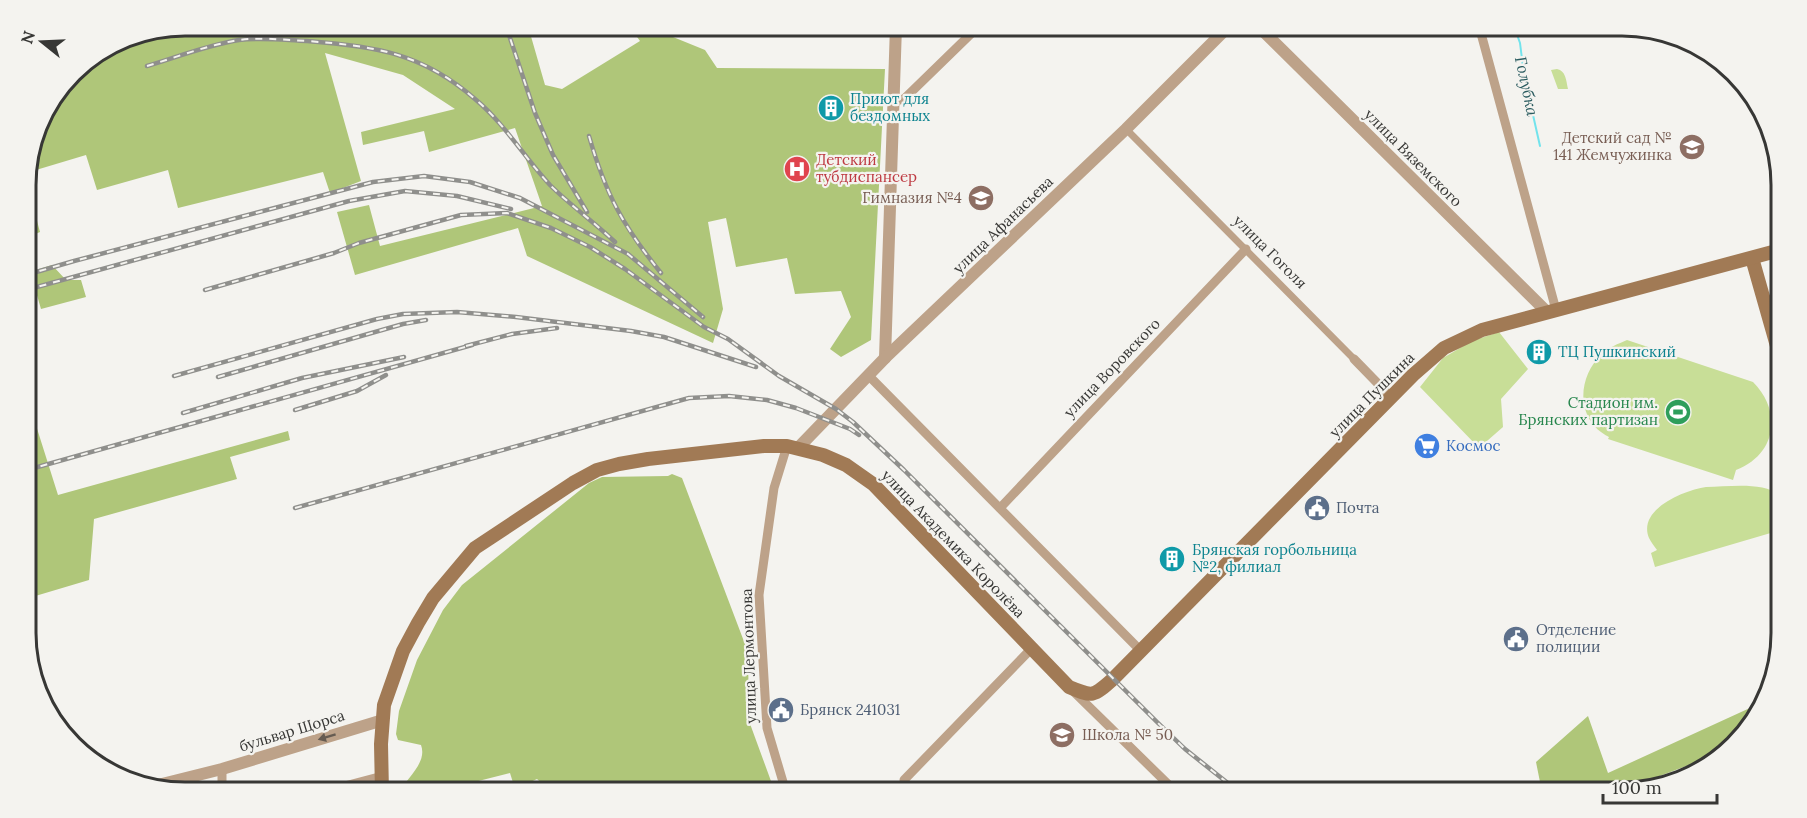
<svg xmlns="http://www.w3.org/2000/svg" width="1807" height="818" viewBox="0 0 1807 818" font-family="Lora,serif">
<rect width="100%" height="100%" fill="#f4f3ef"/>
<g fill="#c8de97">
<path d="M1557,69C1566,71 1566,80 1568,89H1558L1551,70Z"/>
<polygon points="1499,332 1528,369 1501,399 1503,427 1479,448 1420,387 1443,358 1472,341"/>
<path d="M1627,340L1753,382C1783,412 1776,455 1736,470L1733,480L1608,439L1609,437C1575,420 1577,377 1602,354C1609,347 1618,344 1627,340Z"/>
<path d="M1706,487C1729,487 1763,481 1781,496V530L1655,567L1651,553L1657,550C1654,546 1651,542 1649,538C1637,509 1685,490 1706,487Z"/>
</g>
<g fill="#afc679">
<polygon points="185,26 528,26 545,85 562,89 640,41 629,26 646,26 705,50 717,68 885,69 871,340 841,357 830,349 851,317 841,291 795,294 787,258 736,267 726,218 708,222 723,309 713,343 527,256 518,228 355,275 337,212 369,205 380,246 542,206 515,128 429,152 424,131 363,145 361,132 455,109 403,75 325,53 361,181 330,193 323,172 178,208 168,170 97,190 86,155 26,173 42,115 80,65 124,38"/>
<polygon points="26,180 40,232 26,238"/>
<polygon points="52,265 66,280 81,280 86,297 41,309 34,285 26,287 26,273"/>
<polygon points="34,419 58,495 288,431 290,440 230,457 237,479 94,519 89,580 32,597 27,579 26,421"/>
<path d="M672,474L682,478L748,652L749,721L775,792H551L537,779L515,789L510,773L435,792H401C404,779 428,764 421,745L398,740L396,734L399,711L417,660L443,610L462,585L589,483L602,477L668,476Z"/>
<polygon points="1763,702 1721,753 1617,792 1542,792 1536,762 1588,716 1608,773"/>
</g>
<g fill="none" stroke-linecap="round" stroke-linejoin="round">
<polyline stroke="#72e3ec" stroke-width="2" points="1514,26 1520,43 1524,75 1540,146"/>
<polyline stroke="#bda289" stroke-width="7" points="1126,129 1354,359"/>
<g stroke="#bda289" stroke-width="9">
<polyline points="1479,26 1556,310"/>
<polyline points="894,101 904,99 979,26"/>
<polyline points="1354,359 1391,397"/>
<polyline points="869,376 1141,651"/>
<polyline points="1000,508 1246,249"/>
<polyline points="1073,691 1176,792"/>
<polyline points="222,769 222,782 226,792"/>
<polyline points="904,780 1032,648"/>
<polyline points="786,792 767,728 759,595 774,488 787,446"/>
</g>
<g stroke="#bda289" stroke-width="12">
<polyline points="1258,26 1547,312"/>
<polyline points="885,358 896,26"/>
<polyline points="798,448 885,358 1126,129 1229,26"/>
<polyline points="154,786 222,769 383,720"/>
<polyline points="328,792 381,778"/>
</g>
<g stroke="#a17a55" stroke-width="14">
<polyline points="1752,258 1781,360"/>
<path d="M382,792L381,744L384,705L403,651L418,623L433,598L475,548L573,483L597,470L619,464L648,459L764,446H787L823,455L846,465L873,484L1069,687C1093,697 1093,697 1113,679L1413,375L1444,348L1482,330L1780,250"/>
</g>
<defs>
<g id="rail">
<polyline points="506,26 535,113 553,155 587,212"/>
<path d="M147,66C177,57 208,45 239,40C262,37 284,40 307,41C375,46 422,53 475,99C505,124 524,157 550,185C570,205 594,222 615,242"/>
<path d="M589,136C606,195 623,226 661,273"/>
<polyline points="26,275 74,261 373,182 424,176 470,182 520,198 628,254 703,317"/>
<polyline points="26,290 349,201 405,191 457,196 511,209"/>
<polyline points="205,290 334,253 359,243 461,215 507,213 551,228 590,247 625,269 704,327 728,339 779,376 836,409 853,422 904,470 1157,722 1185,749 1239,792"/>
<polyline points="466,346 512,334 557,328"/>
<polyline points="174,376 377,319 403,314 457,312 516,317 631,331 664,337 756,367"/>
<polyline points="218,377 403,324 426,320"/>
<polyline points="295,410 357,391 386,375"/>
<polyline points="183,413 302,378 404,357"/>
<polyline points="27,470 472,345"/>
<polyline points="295,508 689,398 729,396 767,400 796,408 850,429 859,435"/>
</g>
</defs>
<use href="#rail" stroke="#8f8f8c" stroke-width="4.5"/>
<use href="#rail" stroke="#f4f3ef" stroke-width="2" stroke-dasharray="7" stroke-linecap="butt"/>
</g>
<defs><path id="oneway-solid" d="M-6-.8H1V-3.2L6.5 0L1 3.2V.8H-6Z" transform="scale(1.5)"/></defs>
<use fill="#665c52" href="#oneway-solid" transform="translate(327 737) rotate(163)"/>
<defs>
<symbol id="building-disc" viewBox="-11 -11 22 22"><circle r="9.5" fill="#0f9aa8" stroke="#f4f3ef"/><path d="M-4-6H4V6H1V3H-1V6H-4ZM-2.5-4.3h1.7v1.8h-1.7ZM.8-4.3h1.7v1.8H.8ZM-2.5-1h1.7V.8h-1.7ZM.8-1h1.7V.8H.8Z" fill="#fff"/></symbol>
<symbol id="school-disc" viewBox="-11 -11 22 22"><circle r="9.5" fill="#8d6e63" stroke="#f4f3ef"/><path d="M0-5L7-2L0 1L-7-2ZM-4 1L0 2.5L4 1V4Q0 6-4 4Z" fill="#fff"/></symbol>
<symbol id="hospital-disc" viewBox="-11 -11 22 22"><circle r="9.5" fill="#e0444e" stroke="#f4f3ef"/><path d="M-5-5h3v3.5h4V-5h3V5h-3V1.5h-4V5h-3Z" fill="#fff"/></symbol>
<symbol id="stadium-disc" viewBox="-11 -11 22 22"><circle r="9.5" fill="#2e9e5b" stroke="#f4f3ef"/><path d="M0-5a6.5 5 0 1 0 0 10a6.5 5 0 1 0 0-10ZM-3.5-1.8h7v3.6h-7Z" fill="#fff"/></symbol>
<symbol id="supermarket-disc" viewBox="-11 -11 22 22"><circle r="9.5" fill="#3f7fe0" stroke="#f4f3ef"/><path d="M-6-5.5h2.5l.6 2H6L4.5 2H-2.5L-4.4-4H-6ZM-1.5 3.2a1.3 1.3 0 1 0 .1 0ZM3 3.2a1.3 1.3 0 1 0 .1 0Z" fill="#fff"/></symbol>
<symbol id="civic-disc" viewBox="-11 -11 22 22"><circle r="9.5" fill="#5c6f8a" stroke="#f4f3ef"/><path d="M-.6-6.5H3V-4.5H.6V-3L4-1V1h2V6H-6V1h2V-1L-.6-3ZM-1.2 2.5V6h2.4V2.5Z" fill="#fff"/></symbol>
</defs>
<g fill-rule="evenodd">
<use href="#building-disc" x="816" y="93" width="30" height="30"/>
<use href="#school-disc" x="1677" y="132" width="30" height="30"/>
<use href="#hospital-disc" x="782" y="154" width="30" height="30"/>
<use href="#school-disc" x="966" y="183" width="30" height="30"/>
<use href="#building-disc" x="1524" y="337" width="30" height="30"/>
<use href="#stadium-disc" x="1663" y="397" width="30" height="30"/>
<use href="#supermarket-disc" x="1412" y="431" width="30" height="30"/>
<use href="#civic-disc" x="1302" y="493" width="30" height="30"/>
<use href="#building-disc" x="1157" y="544" width="30" height="30"/>
<use href="#civic-disc" x="1501" y="624" width="30" height="30"/>
<use href="#civic-disc" x="766" y="695" width="30" height="30"/>
<use href="#school-disc" x="1047" y="720" width="30" height="30"/>
</g>
<g text-anchor="middle" stroke-width="4.5" stroke-linejoin="round" paint-order="stroke">
<g font-size="15" fill="#0d838f" stroke="#f4f3ef" text-anchor="start">
<text x="850" y="104">Приют для<tspan x="850" dy="17">бездомных</tspan></text>
<text x="1558" y="357">ТЦ Пушкинский</text>
<text x="1192" y="555">Брянская горбольница<tspan x="1192" dy="17">№2, филиал</tspan></text>
</g>
<g font-size="15" fill="#785e54" stroke="#f4f3ef" text-anchor="end">
<text x="1672" y="143">Детский сад №<tspan x="1672" dy="17">141 Жемчужинка</tspan></text>
<text x="962" y="203">Гимназия №4</text>
<text x="1082" y="740" text-anchor="start">Школа № 50</text>
</g>
<g font-size="15" fill="#373735" stroke="#f4f3ef">
<text transform="translate(1413 158) rotate(45)" y="5">улица Вяземского</text>
<text transform="translate(1003 225) rotate(-44)" y="5">улица Афанасьева</text>
<text transform="translate(1270 252) rotate(45)" y="5">улица Гоголя</text>
<text transform="translate(1112 368) rotate(-46)" y="5">улица Воровского</text>
<text transform="translate(1372 395) rotate(-45)" y="5">улица Пушкина</text>
<text transform="translate(953 544) rotate(46)" y="5">улица Академика Королёва</text>
<text transform="translate(749 656) rotate(-92)" y="5">улица Лермонтова</text>
<text transform="translate(292 731) rotate(-17)" y="5">бульвар Щорса</text>
</g>
<g font-size="15" fill="#be3a42" stroke="#f4f3ef" text-anchor="start">
<text x="816" y="165">Детский<tspan x="816" dy="17">тубдиспансер</tspan></text>
</g>
<g font-size="15" fill="#27864d" stroke="#f4f3ef" text-anchor="end">
<text x="1658" y="408">Стадион им.<tspan x="1658" dy="17">Брянских партизан</tspan></text>
</g>
<g font-size="15" fill="#366cbe" stroke="#f4f3ef" text-anchor="start">
<text x="1446" y="451">Космос</text>
</g>
<g font-size="15" fill="#4e5e75" stroke="#f4f3ef" text-anchor="start">
<text x="1336" y="513">Почта</text>
<text x="1536" y="635">Отделение<tspan x="1536" dy="17">полиции</tspan></text>
<text x="800" y="715">Брянск 241031</text>
</g>
<g font-size="16" font-style="italic" fill="#2a5b5f" stroke="#f4f3ef">
<text transform="translate(1527 86) rotate(78)" y="6">Голубка</text>
</g>
</g>
<path d="M0 0H1807V818H0ZM185 36H1622A149 149 0 0 1 1771 185V633A149 149 0 0 1 1622 782H185A149 149 0 0 1 36 633V185A149 149 0 0 1 185 36Z" fill="#f4f3ef" fill-rule="evenodd"/>
<path fill="none" stroke="#373735" stroke-width="3" d="M185 36H1622A149 149 0 0 1 1771 185V633A149 149 0 0 1 1622 782H185A149 149 0 0 1 36 633V185A149 149 0 0 1 185 36Z"/>
<g transform="translate(42 42) rotate(288)" stroke="#f4f3ef" stroke-width="4.5" paint-order="stroke">
<path d="M0-4.5L10 22L0 15L-10 22Z" fill="#373735"/>
<text y="-9" font-size="16" font-weight="bold" text-anchor="middle" fill="#373735">N</text>
</g>
<path d="M1603 794v9h114v-9" fill="none" stroke="#373735" stroke-width="3"/>
<text x="1612" y="794" font-size="18" fill="#373735" stroke="#f4f3ef" stroke-width="4.5" paint-order="stroke">100 m</text>
</svg>
